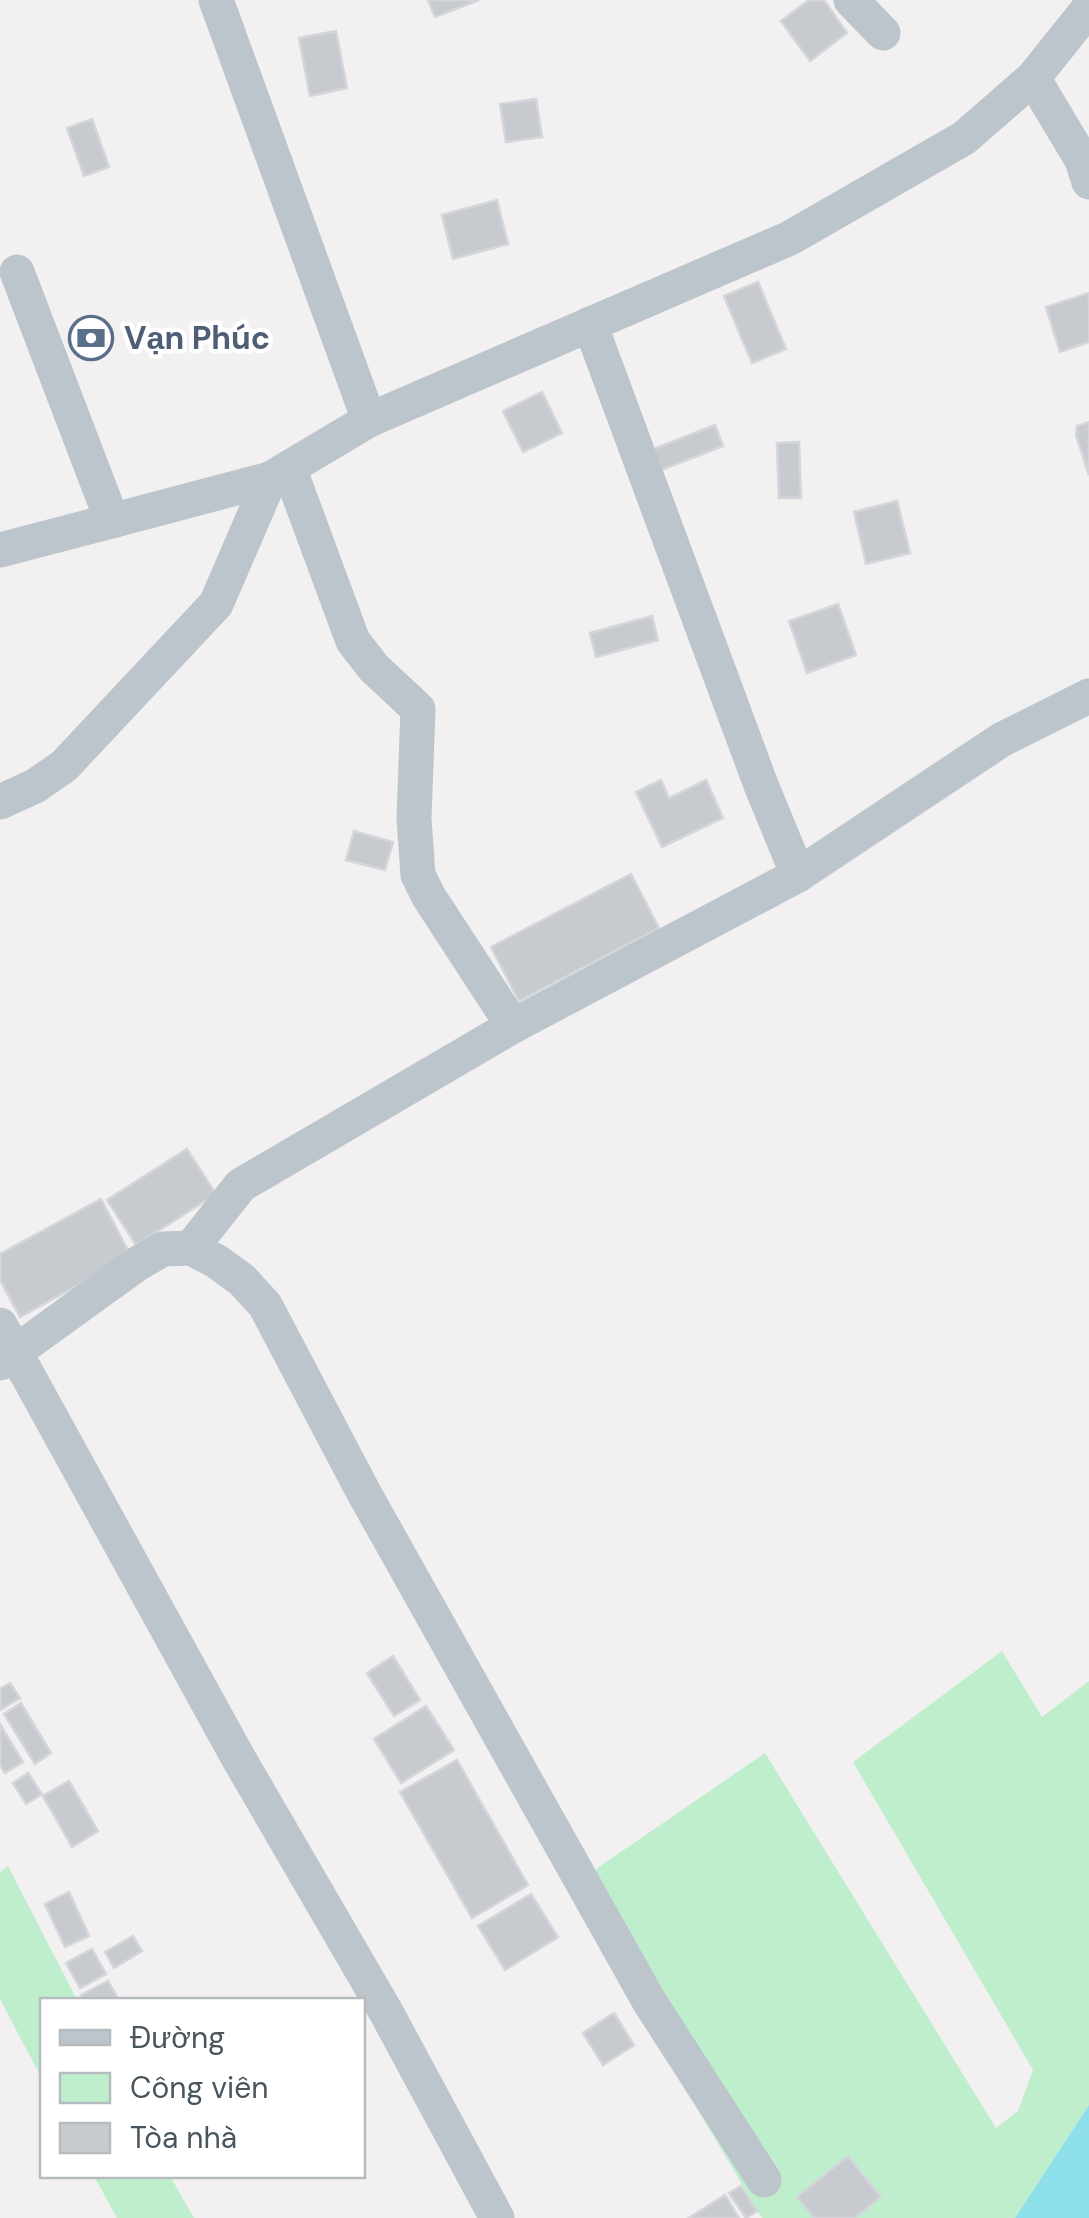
<svg xmlns="http://www.w3.org/2000/svg" width="1089" height="2218" viewBox="0 0 1089 2218" font-family="'DM Sans',sans-serif">
<rect width="100%" height="100%" fill="#f2f0f0"/>
<g fill="#bfeecd">
<polygon points="1002,1651 1042,1717 1089,1681 1089,2105 1015,2218 762,2218 567,1889 765,1753 996,2128 1018,2111 1033,2070 853,1762"/>
<polygon points="8,1866 77,2000 42,2000 42,2079 0,1999 0,1872"/>
<polygon points="94,2176 170,2176 194,2218 117,2218"/>
</g>
<polygon fill="#8ddfea" points="1089,2105 1089,2218 1015,2218"/>
<g fill="#c7cbcf" stroke="#d4d6db" stroke-width="2.5">
<polygon points="428,0 479,0 435,17"/>
<polygon points="809,0 824,0 847,33 810,61 781,21"/>
<polygon points="336,31 347,88 310,96 299,38"/>
<polygon points="536,99 542,137 506,142 500,104"/>
<polygon points="92,119 109,167 84,176 67,128"/>
<polygon points="497,200 508,244 453,259 442,215"/>
<polygon points="758,282 786,349 752,363 724,296"/>
<polygon points="1089,293 1089,342 1060,352 1046,307"/>
<polygon points="542,392 562,433 523,452 503,411"/>
<polygon points="1089,422 1089,475 1076,435 1077,426"/>
<polygon points="715,425 723,446 656,472 649,451"/>
<polygon points="799,442 801,498 779,498 777,443"/>
<polygon points="897,501 910,553 866,564 854,512"/>
<polygon points="838,604 856,655 807,673 789,621"/>
<polygon points="652,616 658,640 596,657 590,633"/>
<polygon points="661,780 669,798 706,780 723,818 662,847 636,792"/>
<polygon points="354,831 393,842 385,870 346,860"/>
<polygon points="631,874 659,928 519,1001 491,947"/>
<polygon points="187,1149 216,1194 136,1245 107,1200"/>
<polygon points="101,1199 131,1256 20,1317 0,1280 0,1254"/>
<polygon points="393,1656 420,1700 394,1716 367,1673"/>
<polygon points="10,1683 20,1698 0,1710 0,1689"/>
<polygon points="21,1703 51,1753 35,1764 4,1714"/>
<polygon points="426,1706 454,1750 401,1783 374,1739"/>
<polygon points="0,1724 23,1762 5,1773 0,1765"/>
<polygon points="457,1760 528,1885 472,1918 400,1792"/>
<polygon points="28,1773 42,1794 26,1804 13,1783"/>
<polygon points="69,1781 98,1831 72,1847 43,1796"/>
<polygon points="69,1892 89,1936 65,1947 45,1904"/>
<polygon points="531,1894 558,1937 505,1970 478,1926"/>
<polygon points="133,1936 142,1951 114,1968 105,1952"/>
<polygon points="92,1949 106,1974 80,1988 66,1963"/>
<polygon points="108,1981 119,2000 83,2000 81,1995"/>
<polygon points="614,2013 634,2045 603,2065 583,2033"/>
<polygon points="848,2156 881,2197 855,2218 814,2218 797,2197"/>
<polygon points="741,2186 757,2211 746,2218 729,2193"/>
<polygon points="725,2195 739,2218 689,2218"/>
</g>
<g fill="none" stroke-linecap="round" stroke-linejoin="round">
<g stroke="#bcc5cc" stroke-width="35">
<polyline points="216,0 369,420"/>
<polyline points="851,0 883,33"/>
<polyline points="1033,78 1082,160 1089,182"/>
<polyline points="17,272 108,510 115,520 270,479"/>
<polyline points="590,324 761,785 798,875"/>
<polyline points="289,468 353,641 374,668 418,709 414,818 418,875 429,897 513,1026"/>
<polyline points="0,550 115,520"/>
<polyline points="0,802 35,786 64,766 216,604 270,479 369,420 790,238 964,138 1033,78 1089,8"/>
<polyline points="191,1248 241,1185 513,1026 798,875 1001,740 1089,696"/>
<polyline points="0,1325 239,1759 386,2012 497,2218"/>
<polyline points="0,1363 137,1264 163,1249 191,1248 216,1261 242,1280 265,1305 364,1493 649,2001 764,2180"/>
</g>
</g>
<defs>
<symbol id="bank-ring" viewBox="-11 -11 22 22"><circle r="9.5" fill="#fff" stroke="#5c6f8a" stroke-width="1.5"/><path d="M-6-4H6V4H-6ZM0-2.3a2.3 2.3 0 1 0 0 4.6a2.3 2.3 0 1 0 0-4.6Z" fill="#5c6f8a"/></symbol>
</defs>
<g fill-rule="evenodd">
<use href="#bank-ring" x="66" y="313" width="50" height="50"/>
</g>
<g text-anchor="middle" stroke-width="9" stroke-linejoin="round" paint-order="stroke">
<g font-size="32" font-weight="bold" fill="#4e5e75" stroke="#fff" text-anchor="start">
<text x="124" y="349">Vạn Phúc</text>
</g>
</g>
<rect x="40" y="1998" width="325" height="180" fill="#ffffff" stroke="#b6bbbe" stroke-width="2.5"/>
<rect x="60" y="2030" width="50" height="15" fill="#bcc5cc" stroke="#b6bbbe" stroke-width="2.5"/>
<text x="130" y="2048" font-size="30" fill="#48555d">Đường</text>
<rect x="60" y="2073" width="50" height="30" fill="#bfeecd" stroke="#b6bbbe" stroke-width="2.5"/>
<text x="130" y="2098" font-size="30" fill="#48555d">Công viên</text>
<rect x="60" y="2123" width="50" height="30" fill="#c7cbcf" stroke="#b6bbbe" stroke-width="2.5"/>
<text x="130" y="2148" font-size="30" fill="#48555d">Tòa nhà</text>
</svg>
